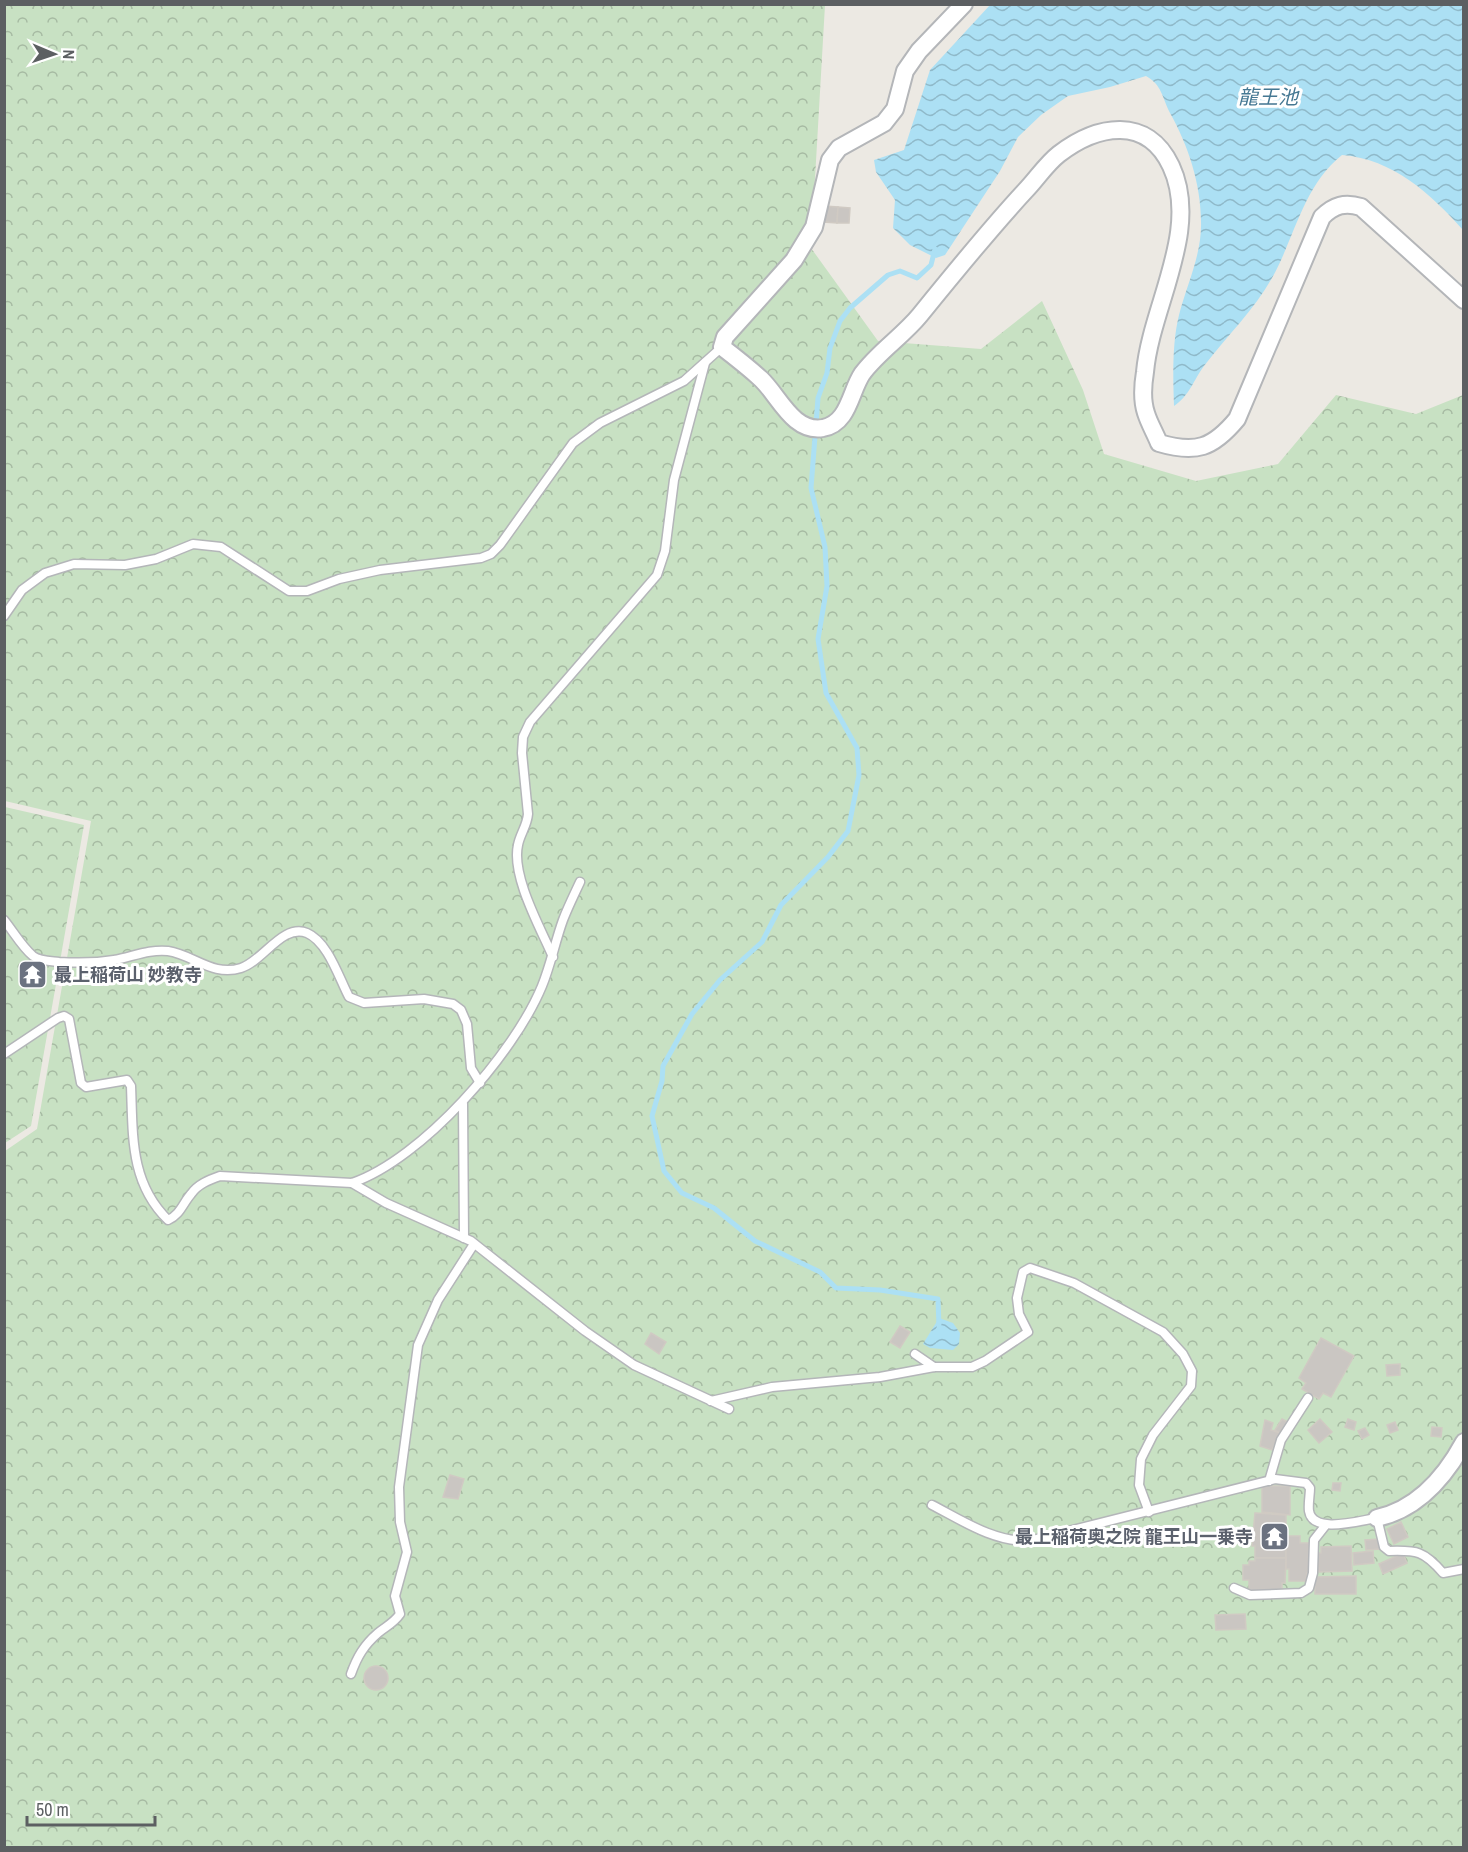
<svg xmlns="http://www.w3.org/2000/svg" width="1468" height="1852" viewBox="0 0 1468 1852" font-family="'Archivo Narrow','Noto Sans JP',sans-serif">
<defs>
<pattern id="forest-crowns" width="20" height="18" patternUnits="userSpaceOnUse" patternTransform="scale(1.5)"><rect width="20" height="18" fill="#c8e1c3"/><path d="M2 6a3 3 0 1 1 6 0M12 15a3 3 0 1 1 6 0" fill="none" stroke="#a6baa2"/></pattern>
<pattern id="water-waves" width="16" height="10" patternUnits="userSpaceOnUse" patternTransform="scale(1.5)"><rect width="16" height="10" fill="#ace0f4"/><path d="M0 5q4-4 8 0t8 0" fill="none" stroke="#8fb9c9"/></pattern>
</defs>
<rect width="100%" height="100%" fill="#ece9e3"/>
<g fill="url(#forest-crowns)">
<polygon points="5,5 825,5 811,248 878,341 981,349 1042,301 1083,390 1104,454 1196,481 1278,464 1336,395 1416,414 1463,395 1463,1847 5,1847 5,1151 37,1129 91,821 5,801"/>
<polygon points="5,807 84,825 31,1126 5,1143"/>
</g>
<g fill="url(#water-waves)">
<path d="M990,5H1463V230C1431,194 1393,159 1342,155C1303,186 1295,237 1272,278C1254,310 1226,337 1204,366C1193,381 1190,395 1174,406C1173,377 1172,343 1179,315C1187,284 1202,254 1201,222C1201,184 1188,145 1170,113C1162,97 1162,85 1146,76L1110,87L1068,96L1041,115L1018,137L1000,171L945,255L936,258L910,245L893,228L895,200L876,172L874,160L904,150L930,70Z"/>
<polygon points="939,1318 953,1323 960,1333 959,1344 953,1350 930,1348 923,1344"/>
</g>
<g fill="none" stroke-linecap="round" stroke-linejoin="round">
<polyline stroke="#ace0f4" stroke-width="5" points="935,249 931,265 917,278 900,271 888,275 850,308 840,321 830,348 827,373 818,398 811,488 825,547 827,586 818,639 826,693 857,748 859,775 848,831 828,857 781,905 762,942 720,980 692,1014 663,1066 662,1081 652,1116 664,1171 682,1193 714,1208 755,1241 820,1272 836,1288 880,1290 938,1299 939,1327"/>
</g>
<g fill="#cac6c2" stroke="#d0cac3" stroke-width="1.5">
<polygon points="824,206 838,207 837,223 823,222"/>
<polygon points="838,207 850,208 849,223 837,223"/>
<polygon points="900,1326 910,1332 900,1348 890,1342"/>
<polygon points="651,1333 666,1342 659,1354 645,1344"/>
<polygon points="1321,1338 1354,1356 1331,1397 1323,1393 1319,1399 1302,1389 1306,1383 1299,1378"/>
<polygon points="1400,1364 1400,1375 1387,1376 1386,1365"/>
<polygon points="1282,1419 1288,1422 1281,1434 1275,1430"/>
<polygon points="1320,1419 1332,1432 1319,1443 1308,1430"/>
<polygon points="1348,1419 1356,1422 1354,1430 1345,1427"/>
<polygon points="1265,1420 1273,1423 1271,1430 1280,1433 1272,1450 1260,1446"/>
<polygon points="1395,1422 1398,1430 1390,1433 1387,1425"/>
<polygon points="1432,1427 1442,1428 1441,1437 1431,1436"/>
<polygon points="1365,1428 1369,1435 1362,1439 1358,1431"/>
<polygon points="450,1475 464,1479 458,1499 443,1497"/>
<polygon points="1333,1483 1341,1483 1340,1491 1332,1490"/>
<polygon points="1262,1486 1290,1486 1290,1515 1262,1512"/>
<polygon points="1255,1513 1286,1515 1286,1558 1255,1558 1255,1546 1252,1546"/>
<polygon points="1401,1522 1408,1537 1394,1544 1387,1529"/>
<polygon points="1286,1536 1300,1536 1300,1543 1309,1543 1309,1573 1307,1573 1306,1581 1289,1581 1289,1569 1286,1569"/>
<polygon points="1379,1539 1380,1549 1366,1550 1365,1540"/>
<polygon points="1351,1546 1352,1571 1319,1572 1317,1553 1321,1553 1321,1547"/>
<polygon points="1373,1551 1374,1563 1354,1565 1353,1553"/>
<polygon points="1403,1553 1407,1563 1383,1574 1379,1564"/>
<polygon points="1255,1558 1286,1558 1285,1583 1282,1583 1282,1591 1249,1591 1249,1580 1243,1580 1243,1565 1249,1565 1249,1561 1255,1561"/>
<polygon points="1356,1576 1356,1594 1315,1594 1315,1577"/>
<polygon points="1245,1614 1246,1629 1216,1630 1215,1615"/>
<circle cx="376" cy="1678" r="12"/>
</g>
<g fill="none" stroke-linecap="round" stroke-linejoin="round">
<defs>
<g id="service">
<polyline points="4,616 22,590 45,573 74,564 125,565 156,559 193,544 221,547 289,591 307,591 339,579 380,570 481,558 491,554 500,545 573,443 600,423 684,381 722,347"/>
<path d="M4,920C13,931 22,947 33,956C39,961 51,961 59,962C77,963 96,963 114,960C132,957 149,949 168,951C194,955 213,977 241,968C263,961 283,923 307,933C328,942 339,978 349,997L364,1003L424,999L453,1004L461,1010L467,1024L471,1068L480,1083"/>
<path d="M553,957C541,929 511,876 518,845C520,834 527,826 528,814L522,753L523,737L530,722L657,575L665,551L674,480L705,363"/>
<path d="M4,1054L58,1018L64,1016L69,1019L81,1083L86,1087L127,1080L131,1086C133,1136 130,1183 168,1220C180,1215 183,1203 191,1194C198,1184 209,1180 220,1176L352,1183C422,1159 514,1054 542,986C551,964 555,942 563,920C568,907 574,895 580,882"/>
<polyline points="463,1104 464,1238"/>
<polyline points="352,1183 386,1203 471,1241 585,1331 634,1365 729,1409"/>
<polyline points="915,1354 934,1367"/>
<polyline points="711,1401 772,1387 880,1377 934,1367 972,1367 985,1361 1028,1332 1019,1314 1017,1298 1023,1272 1030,1268 1074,1283 1163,1332 1183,1354 1192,1371 1191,1386 1153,1435 1141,1459 1139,1485 1149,1512"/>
<polyline points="1269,1481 1281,1440 1308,1398"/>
<path d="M932,1505C963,1521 994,1542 1029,1541L1275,1479L1306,1483L1310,1488C1310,1495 1308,1504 1309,1511C1313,1535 1361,1520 1377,1518L1384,1547L1389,1551C1417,1550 1424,1551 1443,1573L1464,1569"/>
<polyline points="1234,1588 1250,1595 1301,1593 1309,1588 1313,1573 1314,1540 1325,1526"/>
<path d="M351,1674C357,1657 364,1645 378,1633C386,1626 393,1624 400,1614L395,1596L407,1552L400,1522L399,1487L418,1345L438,1300L474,1244"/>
</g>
<g id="minor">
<path d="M964,4L919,51L905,71L895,109L884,123L839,148L830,160L814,227L794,260L725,337L722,347C735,357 749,368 761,379C779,396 793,433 823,428C849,423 850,392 862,374C878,352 903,336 920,315C954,273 988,231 1025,191C1036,180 1046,164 1059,154C1097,125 1147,115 1171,166C1201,230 1151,306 1145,372C1143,384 1142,401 1146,413C1149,423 1155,433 1159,443C1196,454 1213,448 1237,419L1322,217C1334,205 1345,202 1361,207L1464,300"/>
<path d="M1377,1518C1418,1509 1445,1477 1464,1442"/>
</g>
</defs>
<use href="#service" stroke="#b4b6b9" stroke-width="11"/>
<use href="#minor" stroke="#b4b6b9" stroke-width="20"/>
<use href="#service" stroke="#fff" stroke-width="8"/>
<use href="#minor" stroke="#fff" stroke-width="16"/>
</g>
<defs>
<symbol id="temple-square" viewBox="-11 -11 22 22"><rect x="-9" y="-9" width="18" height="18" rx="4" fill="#6b7280" stroke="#fff"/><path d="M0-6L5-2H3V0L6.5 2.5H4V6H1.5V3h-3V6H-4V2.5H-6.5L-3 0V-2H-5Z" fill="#fff"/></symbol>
</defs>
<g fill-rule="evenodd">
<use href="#temple-square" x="16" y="958" width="33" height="33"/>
<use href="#temple-square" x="1258" y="1520" width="33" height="33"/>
</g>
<g text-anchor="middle" stroke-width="6" stroke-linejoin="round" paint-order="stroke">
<g font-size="18" font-weight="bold" fill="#5b616d" stroke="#fff" text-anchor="start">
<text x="54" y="981">最上稲荷山 妙教寺</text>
<text x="1253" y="1543" text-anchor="end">最上稲荷奥之院 龍王山一乗寺</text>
</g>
<g font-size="20" font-style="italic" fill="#457893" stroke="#fff">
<text x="1268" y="104">龍王池</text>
</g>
</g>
<rect width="1468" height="1852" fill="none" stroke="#5c5f62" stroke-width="12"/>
<g transform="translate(54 54) rotate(92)" stroke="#ffffff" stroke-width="4.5" paint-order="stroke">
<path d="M0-4.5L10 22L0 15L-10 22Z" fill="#5c5f62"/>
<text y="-9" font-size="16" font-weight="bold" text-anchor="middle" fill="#5c5f62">N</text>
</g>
<path d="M27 1816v9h128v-9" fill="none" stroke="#5c5f62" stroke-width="3"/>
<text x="36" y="1816" font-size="18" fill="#5c5f62" stroke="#ffffff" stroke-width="4.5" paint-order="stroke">50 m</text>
</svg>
